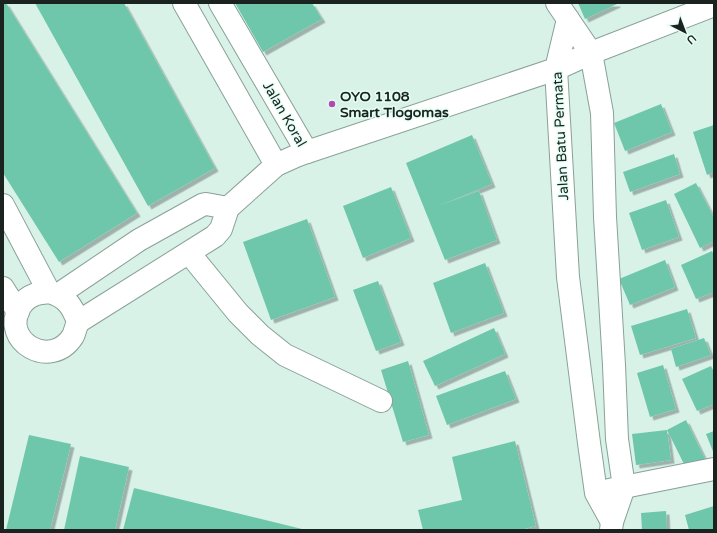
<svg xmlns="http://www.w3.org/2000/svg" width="717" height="533" viewBox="0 0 717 533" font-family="'Varela Round',sans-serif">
<defs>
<filter id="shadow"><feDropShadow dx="3.5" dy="3.5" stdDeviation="0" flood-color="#0004"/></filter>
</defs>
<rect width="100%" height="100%" fill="#d8f2e8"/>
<g fill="#6ec7ab" filter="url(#shadow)">
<polygon points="3,3 6,3 137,213 59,262 3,173"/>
<polygon points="35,3 124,3 215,168 148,206"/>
<polygon points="235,3 312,3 322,19 263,52"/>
<polygon points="578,3 617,3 617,4 585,19"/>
<polygon points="661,104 672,132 625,151 614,123"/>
<polygon points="714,125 714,172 707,175 693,132"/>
<polygon points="472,135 492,184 438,206 479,191 497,240 445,260 406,163"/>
<polygon points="674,154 680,174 630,192 623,172"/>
<polygon points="696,183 714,218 714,241 700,248 674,194"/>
<polygon points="391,187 411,238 363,258 343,206"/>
<polygon points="666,200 679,237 642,250 629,213"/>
<polygon points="307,219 335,297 271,320 243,242"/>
<polygon points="712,251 714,255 714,292 696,299 681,265"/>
<polygon points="665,260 675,287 630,305 619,279"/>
<polygon points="485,263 504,313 451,333 433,283"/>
<polygon points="378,281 401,342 376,351 353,290"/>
<polygon points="687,309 696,338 640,355 631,326"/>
<polygon points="494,328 505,354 435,386 423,361"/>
<polygon points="704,338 711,355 676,367 671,349"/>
<polygon points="408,361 429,435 403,442 381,370"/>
<polygon points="663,365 676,409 650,417 637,373"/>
<polygon points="711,366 714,372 714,404 697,411 682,379"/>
<polygon points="505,371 516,399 447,425 436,396"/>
<polygon points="686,420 705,459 686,468 667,430 671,460 636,465 632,434 667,430"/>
<polygon points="714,431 714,454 706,434"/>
<polygon points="29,435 71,444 50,530 6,530"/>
<polygon points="515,441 536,526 520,530 423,530 418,510 462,500 452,457"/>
<polygon points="80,456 129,467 115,530 64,530"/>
<polygon points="134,488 302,529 302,530 123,530"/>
<polygon points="714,506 714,530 689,530 685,515"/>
<polygon points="666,511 667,530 642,530 641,513"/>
</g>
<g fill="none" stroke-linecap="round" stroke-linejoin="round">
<defs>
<g id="minor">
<polyline points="184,3 276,165"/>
<polyline points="220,3 307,152 556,69 591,53 714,5"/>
<polyline points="557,3 591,53 602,113 605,217 614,365 617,439 624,487 612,522 611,530"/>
<polyline points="568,19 556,69 568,277 589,443 596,493 612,522"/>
<polyline points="3,205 49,292"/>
<polyline points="189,253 238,313 260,335 285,355 381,401"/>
<polyline points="3,288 18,312"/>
<path d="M49,292C66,297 72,305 78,322C76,326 75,332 73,336C51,371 0,341 20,307C23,302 28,297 34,295C38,293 44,293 49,292Z"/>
<polyline points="59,294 139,240 202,205 206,204 228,208"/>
<polyline points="78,322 215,236 221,229 228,208 276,165 296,156 307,152"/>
<polyline points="609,490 714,469"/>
</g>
</defs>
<use href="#minor" stroke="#89a198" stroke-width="24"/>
<use href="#minor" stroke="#fff" stroke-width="22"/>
</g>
<circle fill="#b24bae" stroke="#e5fff5" stroke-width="1.5" cx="332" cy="104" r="4"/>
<g text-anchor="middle" stroke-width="3" stroke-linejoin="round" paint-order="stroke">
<g font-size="14" font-weight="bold" fill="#1a2320" stroke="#e5fff5" text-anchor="start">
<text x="340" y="101">OYO 1108<tspan x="340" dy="16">Smart Tlogomas</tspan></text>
</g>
<g font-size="14" fill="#1a2320" stroke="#e5fff5">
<text transform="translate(285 114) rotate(60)" y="5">Jalan Koral</text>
<text transform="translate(560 136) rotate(-93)" y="5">Jalan Batu Permata</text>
</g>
</g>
<rect width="717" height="533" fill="none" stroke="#1a2320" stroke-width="8"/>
<g transform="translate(685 32) rotate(138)" stroke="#e5fff5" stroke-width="3" paint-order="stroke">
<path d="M0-3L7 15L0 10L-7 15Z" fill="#1a2320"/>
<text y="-6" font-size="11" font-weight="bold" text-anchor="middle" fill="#1a2320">U</text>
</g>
</svg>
